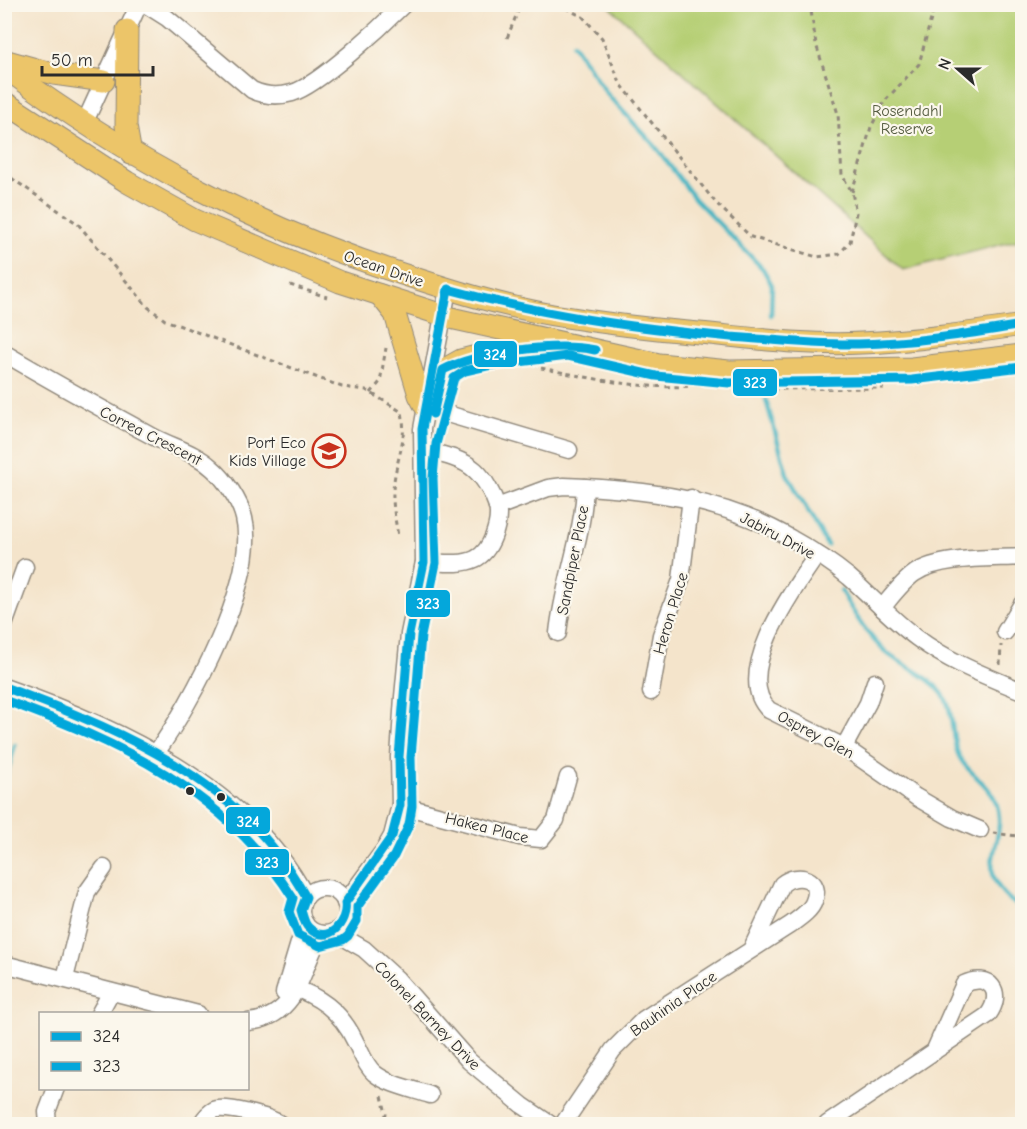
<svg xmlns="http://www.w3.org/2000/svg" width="1027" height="1129" viewBox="0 0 1027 1129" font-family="'Comic Neue',sans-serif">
<rect width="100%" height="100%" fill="#fbf7ec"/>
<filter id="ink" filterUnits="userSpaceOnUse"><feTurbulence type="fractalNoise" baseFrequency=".0167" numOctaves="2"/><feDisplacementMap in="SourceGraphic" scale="12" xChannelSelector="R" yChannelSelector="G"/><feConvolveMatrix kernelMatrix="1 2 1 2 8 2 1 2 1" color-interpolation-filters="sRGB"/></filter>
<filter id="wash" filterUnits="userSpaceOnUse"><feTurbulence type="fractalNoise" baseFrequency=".008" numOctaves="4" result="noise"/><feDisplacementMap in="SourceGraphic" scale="24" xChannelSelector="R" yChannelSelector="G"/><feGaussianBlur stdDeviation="1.35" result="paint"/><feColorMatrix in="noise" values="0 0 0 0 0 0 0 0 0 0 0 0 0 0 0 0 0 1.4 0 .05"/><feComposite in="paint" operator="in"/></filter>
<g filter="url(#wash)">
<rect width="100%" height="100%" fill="#f4e4cb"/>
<polygon fill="#b6cf74" stroke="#707d50" stroke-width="1.5" points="608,5 1022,5 1022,239 903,270"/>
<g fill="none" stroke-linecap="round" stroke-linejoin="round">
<g stroke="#47b5c2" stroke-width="4.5">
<polyline points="573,44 607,94 655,146 695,199 763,269 772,285 771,315"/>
<polyline points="766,400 787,474 827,545"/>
<path d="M841,591C853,612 868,637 887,653C904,667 927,674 942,693C956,713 949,738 960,758C968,773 988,783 995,800C1013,844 963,869 1022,909"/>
<polyline points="4,784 15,745"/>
</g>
</g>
</g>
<g filter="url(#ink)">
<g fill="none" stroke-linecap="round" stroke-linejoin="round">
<defs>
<g id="minor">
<path d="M145,4L167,18L252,90C265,96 278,97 292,93C319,85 382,26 404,4"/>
<polyline points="84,124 139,4"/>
<path d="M4,353C53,382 102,409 152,436C172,447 195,452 212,468C225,479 240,501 244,518C259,579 191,704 156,753"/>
<polyline points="434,410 569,450"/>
<path d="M423,450C440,454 462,458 475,470C484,478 493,494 497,506C501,522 491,552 475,559C460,566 440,562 424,562"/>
<path d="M497,507L548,488L564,486C643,489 723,498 792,539C812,550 832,563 849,577C872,597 892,620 917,638C949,662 986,676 1022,691"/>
<path d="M817,555C795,587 731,674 769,710L844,747L916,797L952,818L980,830"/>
<path d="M882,608C892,596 902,582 915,573C941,556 992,559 1022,557"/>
<polyline points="4,625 25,567"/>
<polyline points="1005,632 1022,604"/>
<path d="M558,633C563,584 583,537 585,487"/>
<path d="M4,687C116,726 249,787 306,897"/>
<polyline points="651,692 661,635 681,580 691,498"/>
<polyline points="844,747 868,703 875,682"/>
<polyline points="400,805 520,837 541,839 556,820 568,777"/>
<circle cx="324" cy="911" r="23"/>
<polyline points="345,903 384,850 392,836 400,805 399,757 403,697 409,634 424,562 422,429 448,289"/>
<polyline points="334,932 364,949 397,979 469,1061 522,1105 550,1124"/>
<polyline points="4,964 198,1014"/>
<polyline points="65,978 87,892 104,868"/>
<path d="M287,985C319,996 340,1010 355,1041C361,1052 365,1065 374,1073C389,1085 412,1089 430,1095"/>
<polyline points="284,993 305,923"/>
<polyline points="99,1014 111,992"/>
<path d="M248,1022C299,1017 300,971 321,934"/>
<polyline points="48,1124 47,1112 56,1088"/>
<path d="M201,1124C204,1119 208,1113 214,1110C224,1105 271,1117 280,1124"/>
<path d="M563,1124L613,1050L644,1019L790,925C798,919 811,911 814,901C823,879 798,871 782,884L751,950"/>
<path d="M827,1124L988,1015C1005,992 989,972 964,984L934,1052"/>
</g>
<g id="major">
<polyline points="127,30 126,126 131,154"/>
<polyline points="4,60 54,74 104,81"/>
<path d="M4,67C128,159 255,226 402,274C451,290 502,306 553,315C602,323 650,329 699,333C752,338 807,346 861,343C915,341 969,333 1022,325"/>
<polyline points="4,102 127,182 195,220 340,282 455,319 659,364 729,371 912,368 1022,355"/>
<polyline points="380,295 395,314 419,395 426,408"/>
<polyline points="443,370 461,360 485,354 551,348"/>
</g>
</defs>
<use href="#minor" stroke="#90887b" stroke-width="19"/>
<use href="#major" stroke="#90887b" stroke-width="23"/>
<g stroke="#90887b" stroke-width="3" stroke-dasharray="4.5 4.5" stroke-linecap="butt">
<polyline points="558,4 583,17 602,38 620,83 715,202 751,237 817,257 839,254 850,242 856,213 852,192 842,175 838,114 816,44 810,4"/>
<polyline points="507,38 521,4"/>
<path d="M4,173L78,224L148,307L165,320L342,387L366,390L402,412C407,440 398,454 394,481C391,499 395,518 398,536"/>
<polyline points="852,192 871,127 884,102 919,64 935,4"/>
<polyline points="290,285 327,297"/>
<path d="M541,368C590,378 642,390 692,386"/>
<polyline points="773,389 884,388"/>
<polyline points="371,393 380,382 386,348"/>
<polyline points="1000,665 1001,645"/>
<polyline points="993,833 1017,836 1022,834"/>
<polyline points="382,1096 386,1114 384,1124"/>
</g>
<use href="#minor" stroke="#fff" stroke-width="16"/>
<use href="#major" stroke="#ecc569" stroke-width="21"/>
<defs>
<g id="bus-1">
<path d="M433,414L443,370C479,352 556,342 595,350"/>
<path d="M4,687C105,724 215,769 281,858C290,870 298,884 306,897L301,910C303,916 304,924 309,928C328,946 348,922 345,903L392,836L400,805L399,757L409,634L424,562L422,429L448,289C541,315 635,328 731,337C774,340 816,345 859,344C914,343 968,334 1022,325"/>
</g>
<path id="bus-2" d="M4,700C121,743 224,790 293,898L289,912L298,935L320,946L343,940L348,936L357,921V907L394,856L409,825L412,806L411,757L421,636L436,563L433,478L436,444L454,378L465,371L487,366L568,356L656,376L729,383L912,380L1022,367"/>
</defs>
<use href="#bus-1" stroke="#fbf7ec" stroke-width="14"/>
<use href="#bus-2" stroke="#fbf7ec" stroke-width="14"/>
<use href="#bus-1" stroke="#04a7db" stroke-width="9"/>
<use href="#bus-2" stroke="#04a7db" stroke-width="9"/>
</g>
</g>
<defs>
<symbol id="school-ring" viewBox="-11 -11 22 22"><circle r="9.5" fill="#fbf7ec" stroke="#c8321e" stroke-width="1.5"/><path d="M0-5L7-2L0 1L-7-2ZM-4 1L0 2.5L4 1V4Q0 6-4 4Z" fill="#c8321e"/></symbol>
</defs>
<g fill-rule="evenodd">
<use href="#school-ring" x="310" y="432" width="38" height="38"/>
</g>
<g fill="#2b2b2b" stroke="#fbf7ec" stroke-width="2">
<circle cx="190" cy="791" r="5"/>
<circle cx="221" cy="797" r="5"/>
</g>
<g text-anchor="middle" stroke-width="4.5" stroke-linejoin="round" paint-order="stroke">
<g font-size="16" fill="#555c41" stroke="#fbf7ec">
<text x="907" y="116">Rosendahl<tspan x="907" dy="18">Reserve</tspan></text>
</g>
<g font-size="16" fill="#2b2b2b" stroke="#fbf7ec">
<text transform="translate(384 268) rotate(19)" y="6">Ocean Drive</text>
<text transform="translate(151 435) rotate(27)" y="6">Correa Crescent</text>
<text transform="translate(778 535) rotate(28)" y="6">Jabiru Drive</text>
<text transform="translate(572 560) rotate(-79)" y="6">Sandpiper Place</text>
<text transform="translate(670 613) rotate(-73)" y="6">Heron Place</text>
<text transform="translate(816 734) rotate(28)" y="6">Osprey Glen</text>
<text transform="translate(487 827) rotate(14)" y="6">Hakea Place</text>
<text transform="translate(673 1003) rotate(-35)" y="6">Bauhinia Place</text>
<text transform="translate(428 1015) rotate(46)" y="6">Colonel Barney Drive</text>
</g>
<g font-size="16" fill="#2b2b2b" stroke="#fbf7ec" text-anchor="end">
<text x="306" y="448">Port Eco<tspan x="306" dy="18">Kids Village</tspan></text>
</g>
</g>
<g stroke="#fbf7ec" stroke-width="2">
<rect x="473" y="340" width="45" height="28" rx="6" fill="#04a7db"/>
<rect x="732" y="368" width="46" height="29" rx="6" fill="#04a7db"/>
<rect x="405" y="589" width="46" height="29" rx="6" fill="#04a7db"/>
<rect x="225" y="806" width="46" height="29" rx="6" fill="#04a7db"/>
<rect x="244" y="848" width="46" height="28" rx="6" fill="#04a7db"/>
</g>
<g font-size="16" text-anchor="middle" font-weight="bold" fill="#fff">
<text x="495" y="360">324</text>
<text x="755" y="388">323</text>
<text x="428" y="609">323</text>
<text x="248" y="827">324</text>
<text x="267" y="868">323</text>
</g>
<rect width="1027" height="1129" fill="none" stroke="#fbf7ec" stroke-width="24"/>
<rect x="39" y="1012" width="210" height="78" fill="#fbf7ec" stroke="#a8a59f" stroke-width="1.5"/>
<rect x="51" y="1032" width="30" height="9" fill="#04a7db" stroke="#a8a59f" stroke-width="1.5"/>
<text x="93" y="1042" font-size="18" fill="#2b2b2b">324</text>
<rect x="51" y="1062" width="30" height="9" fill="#04a7db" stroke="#a8a59f" stroke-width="1.5"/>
<text x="93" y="1072" font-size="18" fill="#2b2b2b">323</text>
<g transform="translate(958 69) rotate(291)" stroke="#fbf7ec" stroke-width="4.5" paint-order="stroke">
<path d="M0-4.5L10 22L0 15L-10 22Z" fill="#2b2b2b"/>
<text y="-9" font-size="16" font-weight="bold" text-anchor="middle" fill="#2b2b2b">N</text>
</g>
<path d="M42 66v9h111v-9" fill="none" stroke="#2b2b2b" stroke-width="3"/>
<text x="51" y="66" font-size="18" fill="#2b2b2b" stroke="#fbf7ec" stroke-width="4.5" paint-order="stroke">50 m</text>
</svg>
